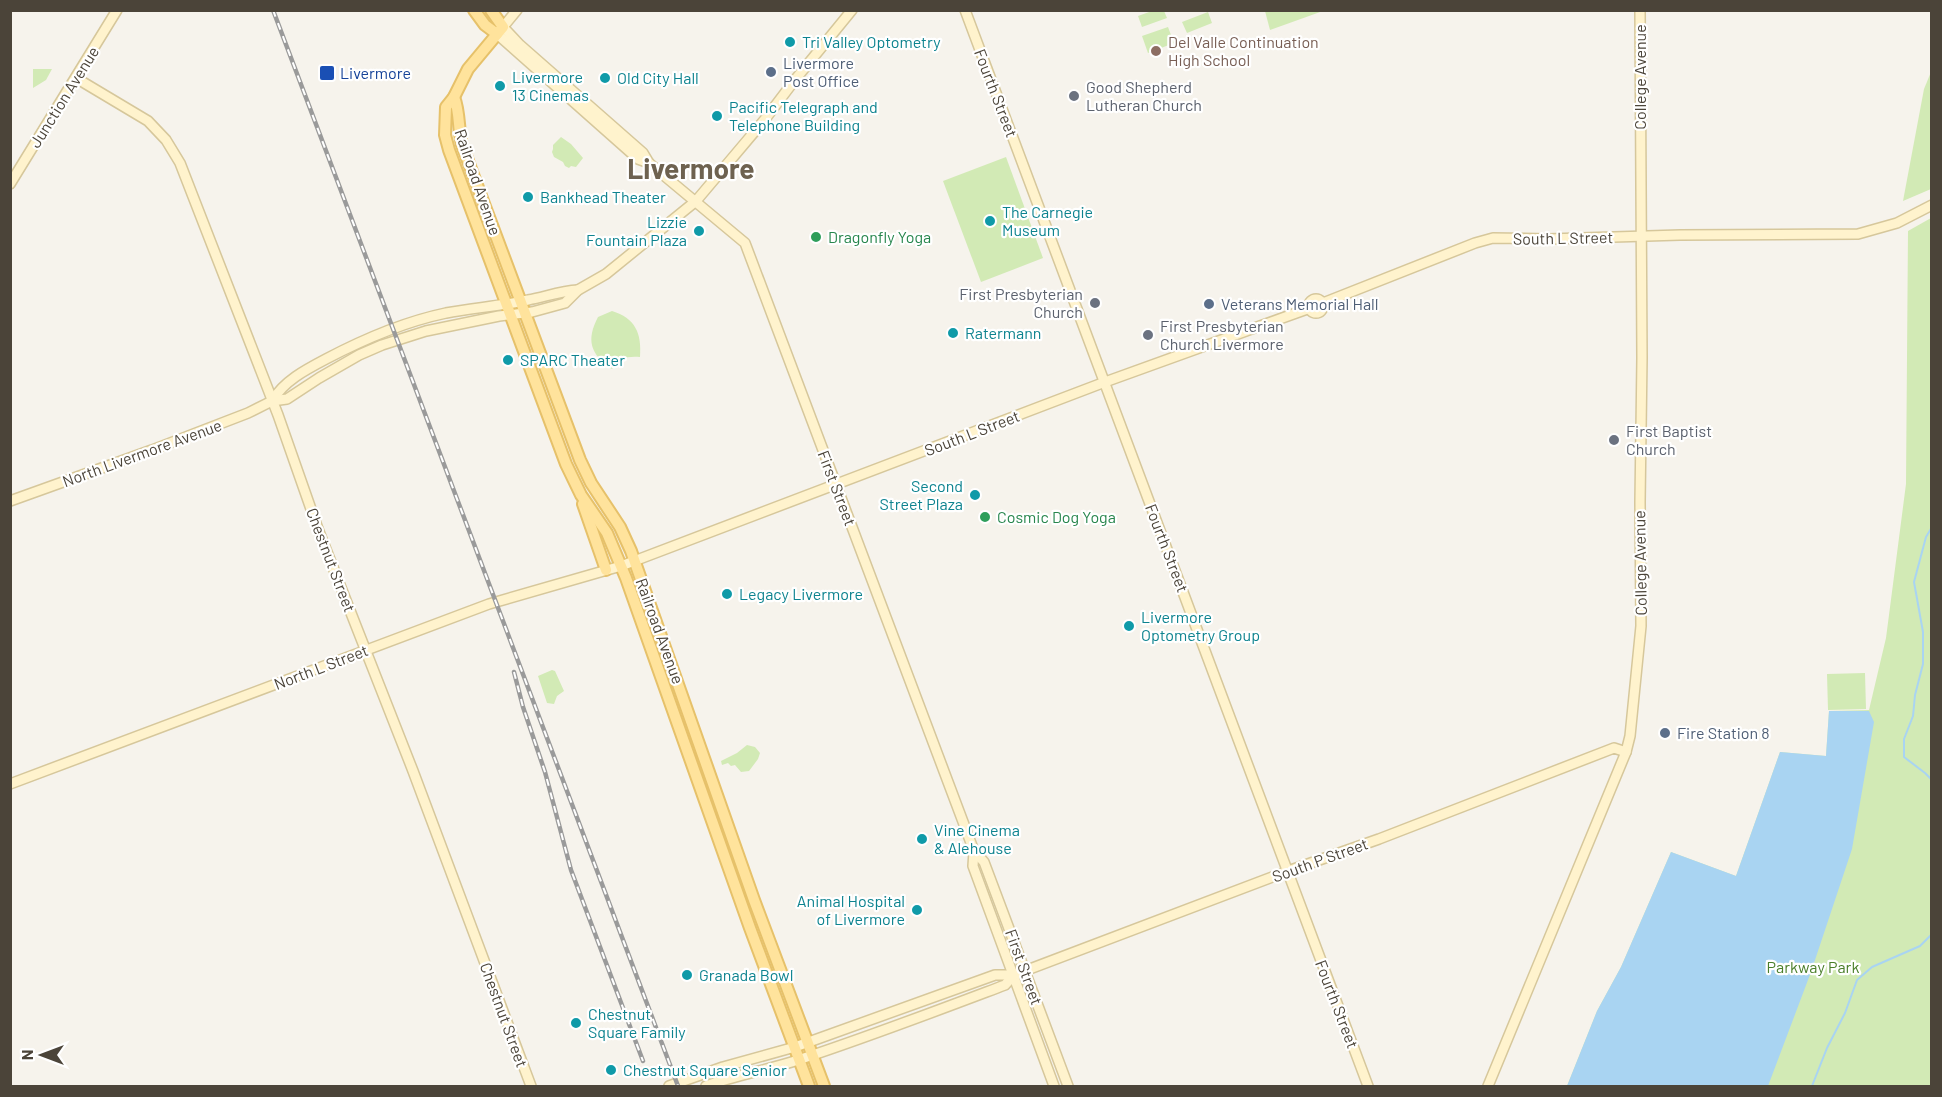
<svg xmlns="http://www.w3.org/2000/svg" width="1942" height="1097" viewBox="0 0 1942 1097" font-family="Barlow,sans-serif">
<rect width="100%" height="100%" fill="#f6f3ec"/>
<g fill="#d2eab5">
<polygon points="1152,11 1164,11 1167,18 1142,27 1138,16"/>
<polygon points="1265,11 1265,10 1323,11 1270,30"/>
<polygon points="1208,12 1212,23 1187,33 1182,22"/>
<polygon points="1168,27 1174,43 1148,53 1142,36"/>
<polygon points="33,69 52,69 46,80 33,88"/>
<polygon points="1931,72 1931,189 1903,201 1924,89"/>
<polygon points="561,137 571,144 583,158 576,167 571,166 569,168 565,166 563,162 554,157 552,152 553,149 553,145"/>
<polygon points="1006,157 1043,258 981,282 943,181"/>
<polygon points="1931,218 1931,1086 1567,1086 1597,1011 1621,967 1671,852 1736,876 1780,752 1826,756 1829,711 1869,710 1886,638 1906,484 1908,231"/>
<path d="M612,311C635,318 642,333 640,357C627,356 619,358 612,369C590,354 586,340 598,317Z"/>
<polygon points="552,670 555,671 564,691 557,696 554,704 547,703 538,676"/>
<polygon points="1865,673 1866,709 1828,710 1827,674"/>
<polygon points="747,745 755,747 760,753 758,759 749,771 741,772 735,765 731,766 728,763 722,765 721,761 737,753"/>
</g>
<polygon fill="#a9d4f2" points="1829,711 1869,711 1874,722 1852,849 1811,972 1768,1086 1567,1086 1597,1011 1621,967 1671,852 1736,876 1780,752 1826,756"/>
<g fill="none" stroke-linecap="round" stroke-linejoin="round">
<g stroke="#a9d4f2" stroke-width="2">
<polyline points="1932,527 1926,537 1914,582 1923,632 1923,664 1915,695 1913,716 1904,739 1904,757 1925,773 1932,780"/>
<polyline points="1812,1086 1827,1048 1845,1013 1857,980 1872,967 1920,946 1932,934"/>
</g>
<defs>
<g id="secondary">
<polyline points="517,10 503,27 520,45 643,153 649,163 745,243 974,851 984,862 1068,1086"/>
<polyline points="965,10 1368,1086"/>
<polyline points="497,34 638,159 649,163"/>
<polyline points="76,78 148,121 166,140 180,163 278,415 318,529 413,771 531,1086"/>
<polyline points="10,184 117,10"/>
<circle cx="1316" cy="306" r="7"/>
<polyline points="1323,303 1475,243 1493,238 1548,239 1680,235 1858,234 1897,223 1932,205"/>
<path d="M272,401C284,381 305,370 326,359C364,339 403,322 446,313C473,308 501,306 528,300C545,297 560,291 578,290"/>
<polyline points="10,501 152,450 248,413 272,401 287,399 319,378 359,355 382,345 426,331 499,316 532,312 565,303 578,290 606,274 696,201 766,118 794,81 852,10"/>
<polyline points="10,784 489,604 621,566 1105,382 1310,308"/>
<polyline points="974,851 973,866 1054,1086"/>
<polyline points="669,1086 723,1067 795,1047 995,975 1014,975 1288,871 1379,839 1614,748 1626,752"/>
<path d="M706,1086C736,1075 768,1070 798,1060C868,1037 936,1011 1005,985L1014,975"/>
<polyline points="1488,1086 1626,752 1630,736 1641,626 1640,502 1642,358 1640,10"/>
</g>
<g id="primary">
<polyline points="474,10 485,25 497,34"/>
<polyline points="491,10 503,27 468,69 454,97 446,107 445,135 449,150 566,464 581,495 607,533 626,578 750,928 809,1086"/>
<path d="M454,97C460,112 458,129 462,145L580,460L591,483L620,527L631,551L754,900L824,1086"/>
<polyline points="583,504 606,570"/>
</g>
</defs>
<use href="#secondary" stroke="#d6c79b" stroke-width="12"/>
<use href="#primary" stroke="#e6c16a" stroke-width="14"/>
<use href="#secondary" stroke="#fff3cd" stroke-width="9"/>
<use href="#primary" stroke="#ffe39c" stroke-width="10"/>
<defs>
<g id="rail">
<polyline points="273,10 678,1086"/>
<polyline points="514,672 523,707 545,772 571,870 643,1061"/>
</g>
</defs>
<use href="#rail" stroke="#9a9a9a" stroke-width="4.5"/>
<use href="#rail" stroke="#fff" stroke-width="2" stroke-dasharray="7" stroke-linecap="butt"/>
</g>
<g fill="#0f9aa8" stroke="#fff" stroke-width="2">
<circle cx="790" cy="42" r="6"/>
<circle cx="605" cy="78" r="6"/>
<circle cx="500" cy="86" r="6"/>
<circle cx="717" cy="116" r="6"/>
<circle cx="528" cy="197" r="6"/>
<circle cx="990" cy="221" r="6"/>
<circle cx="699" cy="231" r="6"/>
<circle cx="953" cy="333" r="6"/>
<circle cx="508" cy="360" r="6"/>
<circle cx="975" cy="495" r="6"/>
<circle cx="727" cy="594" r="6"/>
<circle cx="1129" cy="626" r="6"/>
<circle cx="922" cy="839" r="6"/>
<circle cx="917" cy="910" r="6"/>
<circle cx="687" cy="975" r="6"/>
<circle cx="576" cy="1023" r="6"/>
<circle cx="611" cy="1070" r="6"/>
</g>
<circle fill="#8d6e63" stroke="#fff" stroke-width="2" cx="1156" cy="51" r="6"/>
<g fill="#5c6f8a" stroke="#fff" stroke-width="2">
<circle cx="771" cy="72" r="6"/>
<circle cx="1209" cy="304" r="6"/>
<circle cx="1665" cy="733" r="6"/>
</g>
<rect fill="#1a4fb4" stroke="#fff" stroke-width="2" x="319" y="65" width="16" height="16" rx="3"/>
<g fill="#6b7280" stroke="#fff" stroke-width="2">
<circle cx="1074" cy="96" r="6"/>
<circle cx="1095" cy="303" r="6"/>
<circle cx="1148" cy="335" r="6"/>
<circle cx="1614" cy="440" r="6"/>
</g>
<g fill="#2e9e5b" stroke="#fff" stroke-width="2">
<circle cx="816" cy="237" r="6"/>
<circle cx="985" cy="517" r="6"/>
</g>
<g text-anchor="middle" stroke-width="4.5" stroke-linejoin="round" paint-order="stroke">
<g font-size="16" fill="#0d838f" stroke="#fff" text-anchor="start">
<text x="802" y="48">Tri Valley Optometry</text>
<text x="512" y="83">Livermore<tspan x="512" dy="18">13 Cinemas</tspan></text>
<text x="617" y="84">Old City Hall</text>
<text x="729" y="113">Pacific Telegraph and<tspan x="729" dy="18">Telephone Building</tspan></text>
<text x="540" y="203">Bankhead Theater</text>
<text x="1002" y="218">The Carnegie<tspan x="1002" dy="18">Museum</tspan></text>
<text x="687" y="228" text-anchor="end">Lizzie<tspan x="687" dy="18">Fountain Plaza</tspan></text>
<text x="965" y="339">Ratermann</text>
<text x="520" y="366">SPARC Theater</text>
<text x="963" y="492" text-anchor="end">Second<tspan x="963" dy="18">Street Plaza</tspan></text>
<text x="739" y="600">Legacy Livermore</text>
<text x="1141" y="623">Livermore<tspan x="1141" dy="18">Optometry Group</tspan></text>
<text x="934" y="836">Vine Cinema<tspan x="934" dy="18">&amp; Alehouse</tspan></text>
<text x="905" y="907" text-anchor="end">Animal Hospital<tspan x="905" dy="18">of Livermore</tspan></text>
<text x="699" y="981">Granada Bowl</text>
<text x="588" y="1020">Chestnut<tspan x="588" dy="18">Square Family</tspan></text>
<text x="623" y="1076">Chestnut Square Senior</text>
</g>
<g font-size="16" fill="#785e54" stroke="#fff" text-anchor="start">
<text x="1168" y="48">Del Valle Continuation<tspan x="1168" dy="18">High School</tspan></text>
</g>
<g font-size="16" fill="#4e5e75" stroke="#fff" text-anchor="start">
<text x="783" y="69">Livermore<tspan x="783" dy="18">Post Office</tspan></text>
<text x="1221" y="310">Veterans Memorial Hall</text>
<text x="1677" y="739">Fire Station 8</text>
</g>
<g font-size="16" fill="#164399" stroke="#fff" text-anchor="start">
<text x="340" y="79">Livermore</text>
</g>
<g font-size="16" fill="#4b4439" stroke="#fff">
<text transform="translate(1640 77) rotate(-90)" y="6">College Avenue</text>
<text transform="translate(996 93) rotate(69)" y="6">Fourth Street</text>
<text transform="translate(64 97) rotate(-58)" y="6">Junction Avenue</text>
<text transform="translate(478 182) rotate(71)" y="6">Railroad Avenue</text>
<text transform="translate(1563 238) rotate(-1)" y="6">South L Street</text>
<text transform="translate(972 433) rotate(-21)" y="6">South L Street</text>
<text transform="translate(142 453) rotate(-20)" y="6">North Livermore Avenue</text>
<text transform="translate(837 488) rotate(69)" y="6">First Street</text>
<text transform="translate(1167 548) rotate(69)" y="6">Fourth Street</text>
<text transform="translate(331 560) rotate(69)" y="6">Chestnut Street</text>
<text transform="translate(1640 563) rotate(-91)" y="6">College Avenue</text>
<text transform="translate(660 631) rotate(70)" y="6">Railroad Avenue</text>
<text transform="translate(321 667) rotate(-21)" y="6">North L Street</text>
<text transform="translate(1320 860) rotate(-20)" y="6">South P Street</text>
<text transform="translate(1024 967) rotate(70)" y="6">First Street</text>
<text transform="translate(1337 1004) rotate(69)" y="6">Fourth Street</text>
<text transform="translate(504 1015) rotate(70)" y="6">Chestnut Street</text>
</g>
<g font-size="16" fill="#5b616d" stroke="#fff" text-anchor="start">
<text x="1086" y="93">Good Shepherd<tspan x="1086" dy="18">Lutheran Church</tspan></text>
<text x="1083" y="300" text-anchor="end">First Presbyterian<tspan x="1083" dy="18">Church</tspan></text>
<text x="1160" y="332">First Presbyterian<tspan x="1160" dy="18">Church Livermore</tspan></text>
<text x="1626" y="437">First Baptist<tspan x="1626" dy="18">Church</tspan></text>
</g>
<g font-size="16" fill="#27864d" stroke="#fff" text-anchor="start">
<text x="828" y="243">Dragonfly Yoga</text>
<text x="997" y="523">Cosmic Dog Yoga</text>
</g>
<g font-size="16" fill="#4a7f2a" stroke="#fff">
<text x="1813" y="973">Parkway Park</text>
</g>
<g font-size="28" font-weight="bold" fill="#6e6250" stroke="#fff">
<text x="691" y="179">Livermore</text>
</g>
</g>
<rect width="1942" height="1097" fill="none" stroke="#4b4439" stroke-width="24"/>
<g transform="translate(42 1055) rotate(270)" stroke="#ffffff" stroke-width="4.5" paint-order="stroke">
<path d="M0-4.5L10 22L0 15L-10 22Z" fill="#4b4439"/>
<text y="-9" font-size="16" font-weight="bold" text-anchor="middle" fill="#4b4439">N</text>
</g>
</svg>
